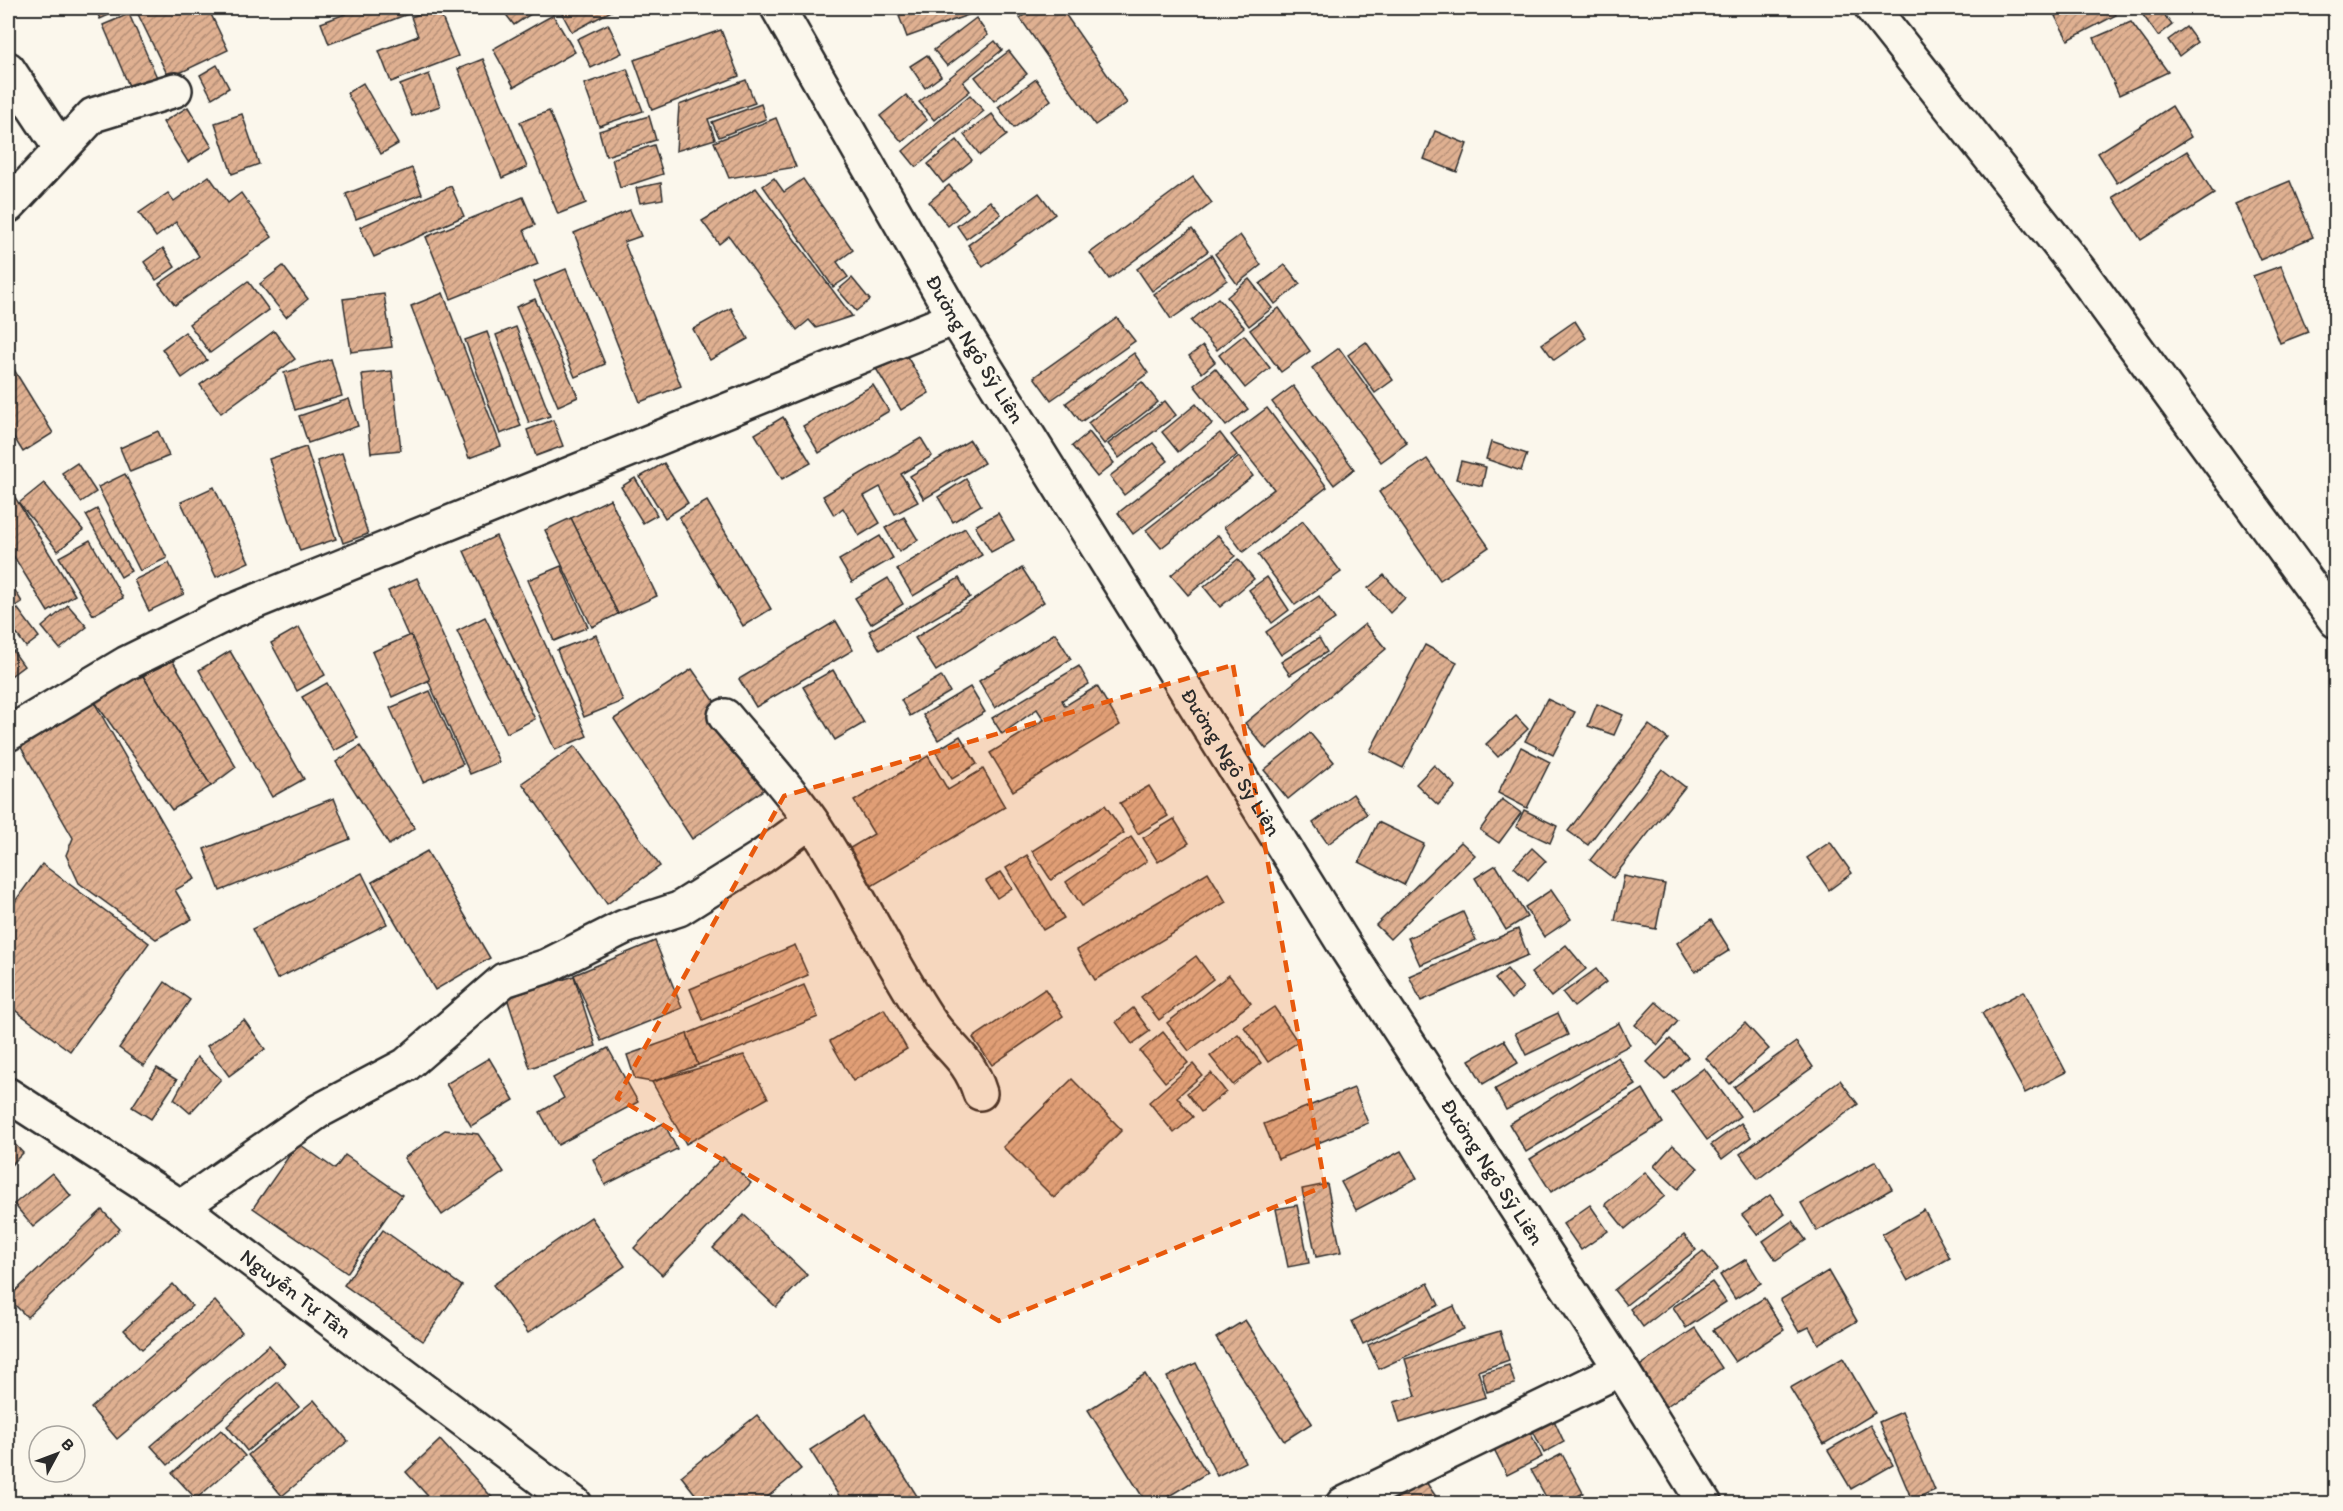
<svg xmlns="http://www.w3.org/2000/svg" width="2343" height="1511" viewBox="0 0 2343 1511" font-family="Itim,sans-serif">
<defs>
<pattern id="building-hatch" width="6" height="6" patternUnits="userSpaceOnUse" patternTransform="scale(1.5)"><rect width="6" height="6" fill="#dfb091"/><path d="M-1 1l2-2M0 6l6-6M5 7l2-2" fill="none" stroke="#b58f77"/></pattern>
</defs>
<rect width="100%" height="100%" fill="#fbf7ec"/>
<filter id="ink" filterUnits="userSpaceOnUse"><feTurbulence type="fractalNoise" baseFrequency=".0167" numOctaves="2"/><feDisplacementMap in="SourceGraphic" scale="12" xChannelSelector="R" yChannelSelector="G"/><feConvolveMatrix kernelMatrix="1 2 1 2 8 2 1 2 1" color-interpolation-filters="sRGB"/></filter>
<g filter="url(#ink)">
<g fill="url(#building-hatch)" stroke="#2b2b2b" stroke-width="1.5">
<polygon points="95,8 124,8 100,19"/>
<polygon points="135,8 208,8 228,50 169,78"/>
<polygon points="361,8 411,8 413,12 329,44 321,23"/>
<polygon points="434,8 438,8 458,56 391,82 379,51 418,36 411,17"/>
<polygon points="501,8 540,8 514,25"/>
<polygon points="559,8 617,8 572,32"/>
<polygon points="896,8 978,8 979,11 907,37"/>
<polygon points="1035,8 1061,8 1127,103 1095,125 1020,18"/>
<polygon points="2071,8 2112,8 2116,15 2068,40 2055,16"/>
<polygon points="2145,8 2159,8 2172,25 2158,36 2140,11"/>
<polygon points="129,14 159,82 132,93 103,25"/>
<polygon points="553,15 575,52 514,87 493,49"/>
<polygon points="976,18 988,35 947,66 934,50"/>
<polygon points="2131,22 2168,72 2119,95 2094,38"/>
<polygon points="608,24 622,53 591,68 577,39"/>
<polygon points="2186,27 2197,42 2179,56 2168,40"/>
<polygon points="721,30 739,76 652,110 634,60"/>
<polygon points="995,41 1002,50 963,82 970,91 934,120 919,102"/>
<polygon points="1009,51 1027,74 994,101 975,77"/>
<polygon points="927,55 941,76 925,88 910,66"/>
<polygon points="483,59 527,167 502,178 458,69"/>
<polygon points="217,65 229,88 212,98 200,75"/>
<polygon points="627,69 643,111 599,126 584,84"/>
<polygon points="429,74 440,106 412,116 400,85"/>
<polygon points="1036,79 1051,100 1014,128 998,107"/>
<polygon points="746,80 755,103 708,119 715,139 676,151 679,105"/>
<polygon points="363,83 398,144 381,154 347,93"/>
<polygon points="906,95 927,120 902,142 880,116"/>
<polygon points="970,95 984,111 916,167 903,151"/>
<polygon points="761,104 766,119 719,137 712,122"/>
<polygon points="2172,106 2191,137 2117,183 2098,153"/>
<polygon points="188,107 212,147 188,162 163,122"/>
<polygon points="549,111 586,203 558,214 520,122"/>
<polygon points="242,114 259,164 232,174 215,123"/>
<polygon points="992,114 1007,135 980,155 964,135"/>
<polygon points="649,116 656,140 606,156 599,131"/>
<polygon points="776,118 796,167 729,178 714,142"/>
<polygon points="1435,131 1467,144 1457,172 1424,159"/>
<polygon points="957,140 972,160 943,183 928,164"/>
<polygon points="654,145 663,174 620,188 612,159"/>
<polygon points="2187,151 2214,194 2141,240 2113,197"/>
<polygon points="412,168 422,194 356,219 346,194"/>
<polygon points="209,176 228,203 241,193 272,237 175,305 159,284 199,256 176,222 156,237 139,213 168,193 174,201"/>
<polygon points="1193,177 1212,203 1109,279 1090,253"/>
<polygon points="774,178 784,192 803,179 853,250 837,262 848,277 833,287 763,186"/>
<polygon points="2290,181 2313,237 2260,260 2235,204"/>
<polygon points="661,183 663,199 640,203 636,188"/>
<polygon points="949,185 968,209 948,226 929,202"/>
<polygon points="451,186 464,216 374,257 360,227"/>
<polygon points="756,188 852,316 816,328 809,320 797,330 729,236 719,244 702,221"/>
<polygon points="1039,193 1055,214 983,267 968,245"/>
<polygon points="523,197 535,225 524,230 538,264 451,299 426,237"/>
<polygon points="990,201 1001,214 966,239 957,226"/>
<polygon points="630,210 641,236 624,242 681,386 640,402 574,233"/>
<polygon points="1192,229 1208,251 1152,291 1137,269"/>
<polygon points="1240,235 1261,265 1237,284 1215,254"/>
<polygon points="163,248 175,267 156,280 144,262"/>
<polygon points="1211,255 1227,280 1171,319 1154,294"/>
<polygon points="1285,265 1300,284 1275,304 1260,284"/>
<polygon points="283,266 308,299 286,317 260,284"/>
<polygon points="2281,266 2308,332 2280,343 2253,276"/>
<polygon points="566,269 605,364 575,377 534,282"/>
<polygon points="852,278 870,300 856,311 838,290"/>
<polygon points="1249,279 1272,308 1249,326 1227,297"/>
<polygon points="248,281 269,310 210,353 189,324"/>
<polygon points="443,293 501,446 469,458 411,306"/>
<polygon points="384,294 392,347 351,352 343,299"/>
<polygon points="1218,298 1244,327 1217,350 1191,321"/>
<polygon points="535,299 578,397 558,406 516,307"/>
<polygon points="731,308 748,339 710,360 693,329"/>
<polygon points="1279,308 1310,351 1281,372 1250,330"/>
<polygon points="1117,318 1135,341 1051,400 1034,377"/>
<polygon points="1575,321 1586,338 1554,360 1542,344"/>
<polygon points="516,327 550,416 529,423 496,335"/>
<polygon points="274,331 295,359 221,413 200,385"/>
<polygon points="185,332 207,360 182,378 162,349"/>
<polygon points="487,332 521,426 500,434 465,340"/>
<polygon points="1244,335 1270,368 1245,388 1219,355"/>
<polygon points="1366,342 1393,380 1375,393 1348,355"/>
<polygon points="1203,346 1215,362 1202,373 1189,356"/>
<polygon points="1339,348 1407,443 1381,462 1312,368"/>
<polygon points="903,350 929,393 901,410 875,367"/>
<polygon points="1134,353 1148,373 1081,422 1066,403"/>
<polygon points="331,359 342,396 295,410 284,373"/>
<polygon points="8,360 53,433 23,452 8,428"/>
<polygon points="1215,368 1248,409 1226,426 1194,385"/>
<polygon points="392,371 401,450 371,453 362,374"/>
<polygon points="1142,382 1158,402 1104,444 1088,423"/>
<polygon points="873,385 889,411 819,453 803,426"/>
<polygon points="1293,386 1354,469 1334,485 1272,402"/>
<polygon points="349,399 358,426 308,443 299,416"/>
<polygon points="1165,401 1176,415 1119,458 1108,444"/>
<polygon points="1196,404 1212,424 1178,452 1162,432"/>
<polygon points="1267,408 1327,487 1243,552 1224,527 1274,489 1231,435"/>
<polygon points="783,417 811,463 782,479 755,434"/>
<polygon points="553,420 563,446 536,456 527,430"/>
<polygon points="158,431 169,456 130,472 120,448"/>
<polygon points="1089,432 1114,463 1097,477 1072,446"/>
<polygon points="1220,433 1237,455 1133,534 1118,513"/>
<polygon points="921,438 932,456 901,474 918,502 895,514 880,487 864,496 880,523 859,536 843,508 834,515 823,496"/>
<polygon points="970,440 984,463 924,499 910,476"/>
<polygon points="1491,442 1527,454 1521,471 1486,459"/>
<polygon points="1153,443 1168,461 1124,495 1110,476"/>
<polygon points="306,447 336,539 300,551 269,459"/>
<polygon points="342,453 368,534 343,543 317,461"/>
<polygon points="1239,457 1253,476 1161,548 1146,530"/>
<polygon points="1427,459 1489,547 1440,580 1379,492"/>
<polygon points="1461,461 1486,467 1482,486 1456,479"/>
<polygon points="77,463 96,492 81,502 62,473"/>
<polygon points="664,463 688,503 665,518 640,477"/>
<polygon points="125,474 167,558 140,571 98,487"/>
<polygon points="635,478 657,515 643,523 621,487"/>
<polygon points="966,479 981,505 953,522 938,497"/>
<polygon points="44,483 83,530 58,551 19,503"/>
<polygon points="8,486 75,595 48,612 8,547"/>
<polygon points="214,487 249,562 216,577 181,502"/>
<polygon points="610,499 657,596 618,614 571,518"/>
<polygon points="707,501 771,609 743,626 679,517"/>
<polygon points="97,509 131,571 121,577 86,515"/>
<polygon points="998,513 1014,540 991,552 975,526"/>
<polygon points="904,517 918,540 899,552 885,528"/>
<polygon points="571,518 618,614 592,627 545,530"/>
<polygon points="1303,521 1341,572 1295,605 1258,555"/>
<polygon points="965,528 982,555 913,596 897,569"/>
<polygon points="1218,535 1235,556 1188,595 1171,575"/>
<polygon points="496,536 587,736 555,750 464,551"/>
<polygon points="880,536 893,558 852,582 839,560"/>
<polygon points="90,540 123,598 93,615 59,557"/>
<polygon points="1238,559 1254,579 1220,607 1204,587"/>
<polygon points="169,563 184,594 149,611 134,580"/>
<polygon points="561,566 588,627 554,641 528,580"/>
<polygon points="1022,568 1044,602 936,671 915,638"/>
<polygon points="1384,575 1405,598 1390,613 1368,588"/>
<polygon points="1267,577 1289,610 1272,623 1249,590"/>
<polygon points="417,578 499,762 470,774 388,591"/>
<polygon points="888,578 903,604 871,624 855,598"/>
<polygon points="959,578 970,597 880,650 869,631"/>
<polygon points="8,579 22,602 8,611"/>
<polygon points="1319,596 1335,619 1281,655 1266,632"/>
<polygon points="68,605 87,627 60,649 42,627"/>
<polygon points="18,609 39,637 26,647 8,622 8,616"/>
<polygon points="485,617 535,719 507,733 457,631"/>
<polygon points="836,621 853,650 756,707 739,679"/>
<polygon points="1365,624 1386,649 1266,749 1245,723"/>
<polygon points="299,627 325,675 297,691 271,643"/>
<polygon points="1055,633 1071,659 995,708 979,681"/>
<polygon points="411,635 430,680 392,697 372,652"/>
<polygon points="596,635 623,701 584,717 557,650"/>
<polygon points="1319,638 1327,652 1290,675 1281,662"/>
<polygon points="8,644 24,666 8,678"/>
<polygon points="1425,645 1457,662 1403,768 1370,751"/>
<polygon points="230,651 304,779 272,797 199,670"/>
<polygon points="171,658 236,767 211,786 143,676"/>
<polygon points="1079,666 1089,684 1062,700 1065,706 1097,686 1120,725 1013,791 990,753 1044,720 1037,709 1002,734 992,718"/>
<polygon points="692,669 772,784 692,839 614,719"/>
<polygon points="833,670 864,723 835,740 803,687"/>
<polygon points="143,676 211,786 172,810 90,695"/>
<polygon points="941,676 950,692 910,716 901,700"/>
<polygon points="327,683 358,738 334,751 302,697"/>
<polygon points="970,687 985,712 938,740 923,715"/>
<polygon points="430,691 463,764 423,782 390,708"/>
<polygon points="90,695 195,879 175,890 192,919 156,939 79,883 66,855 73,838 15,737"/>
<polygon points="1547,699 1575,712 1553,755 1525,741"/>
<polygon points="1597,704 1623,715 1614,735 1588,726"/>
<polygon points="1516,716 1528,729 1498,757 1486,744"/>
<polygon points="1649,725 1668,739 1588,845 1568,831"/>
<polygon points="1310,733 1334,762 1288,799 1264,770"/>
<polygon points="960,736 977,764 952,779 935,751"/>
<polygon points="360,746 415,828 389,845 336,762"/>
<polygon points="575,746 660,866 607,904 522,783"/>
<polygon points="1521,747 1550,762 1527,808 1498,793"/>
<polygon points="928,756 948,790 983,769 1005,807 858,894 835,857 874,834 854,801"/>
<polygon points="1434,765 1456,786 1438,805 1416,784"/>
<polygon points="1662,769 1685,787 1613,878 1590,860"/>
<polygon points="1149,786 1168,816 1138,834 1120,803"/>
<polygon points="1353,794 1367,814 1328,844 1313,823"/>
<polygon points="334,798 350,839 220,891 204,849"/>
<polygon points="1502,799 1521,813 1499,843 1480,830"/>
<polygon points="1105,805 1124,833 1051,880 1032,851"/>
<polygon points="1524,810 1557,826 1550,843 1516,827"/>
<polygon points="1174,819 1189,843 1158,862 1143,838"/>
<polygon points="1378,822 1424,844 1404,885 1359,862"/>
<polygon points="1131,837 1147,861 1082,906 1066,882"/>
<polygon points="1461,842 1475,855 1390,939 1376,925"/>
<polygon points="1830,842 1852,873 1829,890 1807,858"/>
<polygon points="1532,848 1546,861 1528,880 1514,867"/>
<polygon points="427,851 490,958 435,990 372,882"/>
<polygon points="1027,855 1064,918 1043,930 1006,868"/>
<polygon points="42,864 149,943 70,1051 8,1005 8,911"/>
<polygon points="1496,865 1527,917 1506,930 1475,878"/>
<polygon points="1001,872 1012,888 997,898 986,881"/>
<polygon points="1208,872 1226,902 1095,980 1077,950"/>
<polygon points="362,873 387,924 277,979 252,929"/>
<polygon points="1624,876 1665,884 1656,929 1615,921"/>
<polygon points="1551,890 1571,919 1544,937 1525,907"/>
<polygon points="1463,912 1476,940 1420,965 1408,938"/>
<polygon points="1711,920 1730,950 1695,972 1677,943"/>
<polygon points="1518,929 1528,955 1421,1001 1409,976"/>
<polygon points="655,941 682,1008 601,1041 574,975"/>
<polygon points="795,945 808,975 703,1020 690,989"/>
<polygon points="1566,945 1586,969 1551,997 1531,973"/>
<polygon points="1196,956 1213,979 1159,1020 1141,997"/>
<polygon points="1507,969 1523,988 1511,999 1495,979"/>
<polygon points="1596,969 1606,982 1574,1007 1563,993"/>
<polygon points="1229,975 1251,1003 1189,1051 1167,1023"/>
<polygon points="574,976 596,1046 530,1068 507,998"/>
<polygon points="165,982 190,1000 144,1066 119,1048"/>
<polygon points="804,985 818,1017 698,1065 687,1034"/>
<polygon points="1045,989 1063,1016 992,1065 973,1038"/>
<polygon points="2024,991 2066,1072 2025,1093 1982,1013"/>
<polygon points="1656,1002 1678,1021 1658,1045 1635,1025"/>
<polygon points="1274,1007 1298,1042 1268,1062 1244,1027"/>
<polygon points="1133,1008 1150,1031 1132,1044 1116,1022"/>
<polygon points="884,1009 907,1049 853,1081 830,1041"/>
<polygon points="1558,1013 1568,1035 1526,1055 1515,1033"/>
<polygon points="244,1020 265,1049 229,1076 207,1046"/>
<polygon points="1619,1023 1630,1045 1506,1110 1495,1089"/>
<polygon points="1745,1023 1769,1049 1730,1084 1706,1058"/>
<polygon points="1163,1032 1188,1063 1165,1082 1140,1051"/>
<polygon points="687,1034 698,1065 652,1082 635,1079 627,1055"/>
<polygon points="1238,1034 1261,1063 1233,1085 1210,1056"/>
<polygon points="1670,1039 1688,1057 1665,1080 1647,1062"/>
<polygon points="1504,1040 1518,1063 1483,1084 1469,1060"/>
<polygon points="1796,1042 1813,1067 1752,1111 1734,1087"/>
<polygon points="608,1048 638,1102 558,1145 540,1112 564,1098 553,1078"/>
<polygon points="744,1055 768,1098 686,1144 652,1082"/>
<polygon points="197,1057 221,1079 190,1113 174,1099"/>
<polygon points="1618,1057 1636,1085 1526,1152 1509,1124"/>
<polygon points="489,1058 514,1100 471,1126 446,1084"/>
<polygon points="1193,1064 1202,1075 1177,1097 1193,1117 1174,1133 1149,1102"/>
<polygon points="157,1068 177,1080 151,1119 132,1107"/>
<polygon points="1704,1068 1740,1116 1707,1140 1672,1092"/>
<polygon points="1211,1073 1226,1092 1201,1112 1187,1093"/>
<polygon points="1072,1079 1122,1130 1054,1198 1003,1147"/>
<polygon points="1840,1080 1858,1104 1758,1179 1740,1154"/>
<polygon points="1354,1088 1368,1123 1278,1159 1264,1124"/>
<polygon points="1643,1089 1663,1123 1551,1192 1530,1159"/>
<polygon points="664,1123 677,1149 605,1185 593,1159"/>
<polygon points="1741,1123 1751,1137 1722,1159 1711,1145"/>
<polygon points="445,1130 478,1134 504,1172 442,1215 404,1158"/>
<polygon points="8,1137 23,1153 8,1168"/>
<polygon points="298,1143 335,1169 345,1155 402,1195 347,1273 253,1208"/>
<polygon points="1673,1145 1698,1168 1678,1189 1654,1166"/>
<polygon points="1401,1151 1417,1178 1356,1210 1341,1182"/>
<polygon points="723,1157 751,1183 662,1275 634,1248"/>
<polygon points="1876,1161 1892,1189 1817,1231 1801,1203"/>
<polygon points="1645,1172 1665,1196 1625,1229 1605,1204"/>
<polygon points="52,1173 71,1196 33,1227 14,1204"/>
<polygon points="1327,1184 1341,1252 1316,1257 1302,1189"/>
<polygon points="1770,1195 1785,1214 1758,1235 1742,1215"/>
<polygon points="1297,1205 1309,1263 1288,1267 1276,1209"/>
<polygon points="1590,1205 1608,1231 1581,1250 1563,1224"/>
<polygon points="102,1210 120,1229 27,1317 8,1298"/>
<polygon points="1924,1210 1950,1258 1908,1281 1882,1234"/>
<polygon points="744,1215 807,1275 776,1307 713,1248"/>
<polygon points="591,1217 625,1266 528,1333 493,1285"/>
<polygon points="1792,1221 1806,1240 1776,1260 1763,1241"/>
<polygon points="383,1230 462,1286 423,1341 344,1285"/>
<polygon points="1684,1235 1696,1250 1626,1305 1614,1290"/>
<polygon points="1703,1251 1718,1269 1643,1327 1630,1309"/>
<polygon points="1746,1259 1761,1283 1735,1299 1720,1275"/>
<polygon points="1828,1271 1857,1321 1818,1344 1809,1327 1799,1332 1780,1300"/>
<polygon points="1712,1282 1726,1302 1686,1328 1673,1307"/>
<polygon points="1428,1283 1439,1305 1363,1344 1352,1321"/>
<polygon points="173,1284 192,1306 142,1349 124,1330"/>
<polygon points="1764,1298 1784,1330 1735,1362 1713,1330"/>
<polygon points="215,1301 242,1332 117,1439 91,1408"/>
<polygon points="1454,1306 1464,1329 1379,1369 1368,1345"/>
<polygon points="1245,1320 1312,1423 1284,1441 1216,1338"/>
<polygon points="1695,1328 1722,1368 1658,1412 1631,1372"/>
<polygon points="1500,1331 1509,1360 1478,1371 1486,1397 1400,1423 1394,1402 1416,1396 1405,1359"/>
<polygon points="269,1345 285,1364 168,1465 151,1446"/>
<polygon points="1843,1358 1875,1413 1824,1444 1790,1388"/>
<polygon points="1196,1363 1245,1462 1217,1476 1167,1377"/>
<polygon points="1509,1365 1515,1384 1487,1392 1482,1373"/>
<polygon points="1145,1374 1207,1473 1156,1504 1147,1504 1088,1410"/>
<polygon points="278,1382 299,1407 247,1451 227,1426"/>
<polygon points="314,1400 348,1441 282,1496 248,1455"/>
<polygon points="1902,1412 1935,1490 1912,1500 1879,1422"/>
<polygon points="866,1414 922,1504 844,1504 810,1450"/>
<polygon points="757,1415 801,1469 759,1504 703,1504 681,1476"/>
<polygon points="1553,1418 1564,1442 1544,1453 1532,1429"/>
<polygon points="1870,1425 1893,1465 1851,1489 1828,1450"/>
<polygon points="1527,1426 1542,1457 1507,1475 1492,1445"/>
<polygon points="221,1430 245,1456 196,1499 172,1473"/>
<polygon points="440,1440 498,1504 435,1504 406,1472"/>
<polygon points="1562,1454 1583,1493 1563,1504 1550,1504 1531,1470"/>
<polygon points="1424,1479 1441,1504 1400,1504 1396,1499"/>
<polygon points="803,1495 816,1504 797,1504"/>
</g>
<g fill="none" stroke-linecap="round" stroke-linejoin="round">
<defs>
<g id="minor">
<polyline points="1872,8 2080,271 2336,621"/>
<polyline points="8,69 61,149"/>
<polyline points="8,206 93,115 175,90"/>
<path d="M725,716C754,751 787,785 812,822C855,886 886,955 928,1019C946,1047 969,1056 980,1093"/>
<polyline points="8,734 127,663 232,611 955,318"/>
<polyline points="181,1207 319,1111 406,1065 504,980 547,966 624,927 679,909 760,858 811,821"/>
<polyline points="1343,1504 1621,1369"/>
</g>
<g id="tertiary">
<path id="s1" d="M778,8L955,318L1347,949L1621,1369L1705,1504"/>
<path id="s2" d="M8,1095L181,1207L575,1504"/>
</g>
</defs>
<use href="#minor" stroke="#2b2b2b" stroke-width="38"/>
<use href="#tertiary" stroke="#2b2b2b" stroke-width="38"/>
<use href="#minor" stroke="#fbf7ec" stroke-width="33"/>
<use href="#tertiary" stroke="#fbf7ec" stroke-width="33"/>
</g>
</g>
<path fill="#e8590c" fill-opacity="0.2" stroke="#e8590c" stroke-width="4.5" stroke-dasharray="12 8" stroke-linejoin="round" d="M1233,665L1325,1186L999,1321L617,1098L784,796Z"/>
<g text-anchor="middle" stroke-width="4.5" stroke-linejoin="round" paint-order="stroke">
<g font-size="21" fill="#2b2b2b" stroke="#fbf7ec">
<text dy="7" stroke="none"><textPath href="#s1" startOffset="394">Đường Ngô Sỹ Liên</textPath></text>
<text dy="7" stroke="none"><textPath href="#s1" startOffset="880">Đường Ngô Sỹ Liên</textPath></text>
<text dy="7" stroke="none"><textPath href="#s1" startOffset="1366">Đường Ngô Sỹ Liên</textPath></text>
<text dy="7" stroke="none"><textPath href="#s2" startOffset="350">Nguyễn Tự Tân</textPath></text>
</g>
</g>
<rect width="2343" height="1511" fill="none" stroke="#fbf7ec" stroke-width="30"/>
<rect x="15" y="15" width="2313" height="1481" fill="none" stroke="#2b2b2b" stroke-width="2" filter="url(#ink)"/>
<g transform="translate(57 1454) rotate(49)"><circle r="28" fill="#fbf7ec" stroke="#a8a59f" stroke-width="1.5"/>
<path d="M0-4.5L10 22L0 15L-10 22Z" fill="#2b2b2b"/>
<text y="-9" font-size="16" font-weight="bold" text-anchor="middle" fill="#2b2b2b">B</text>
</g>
</svg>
